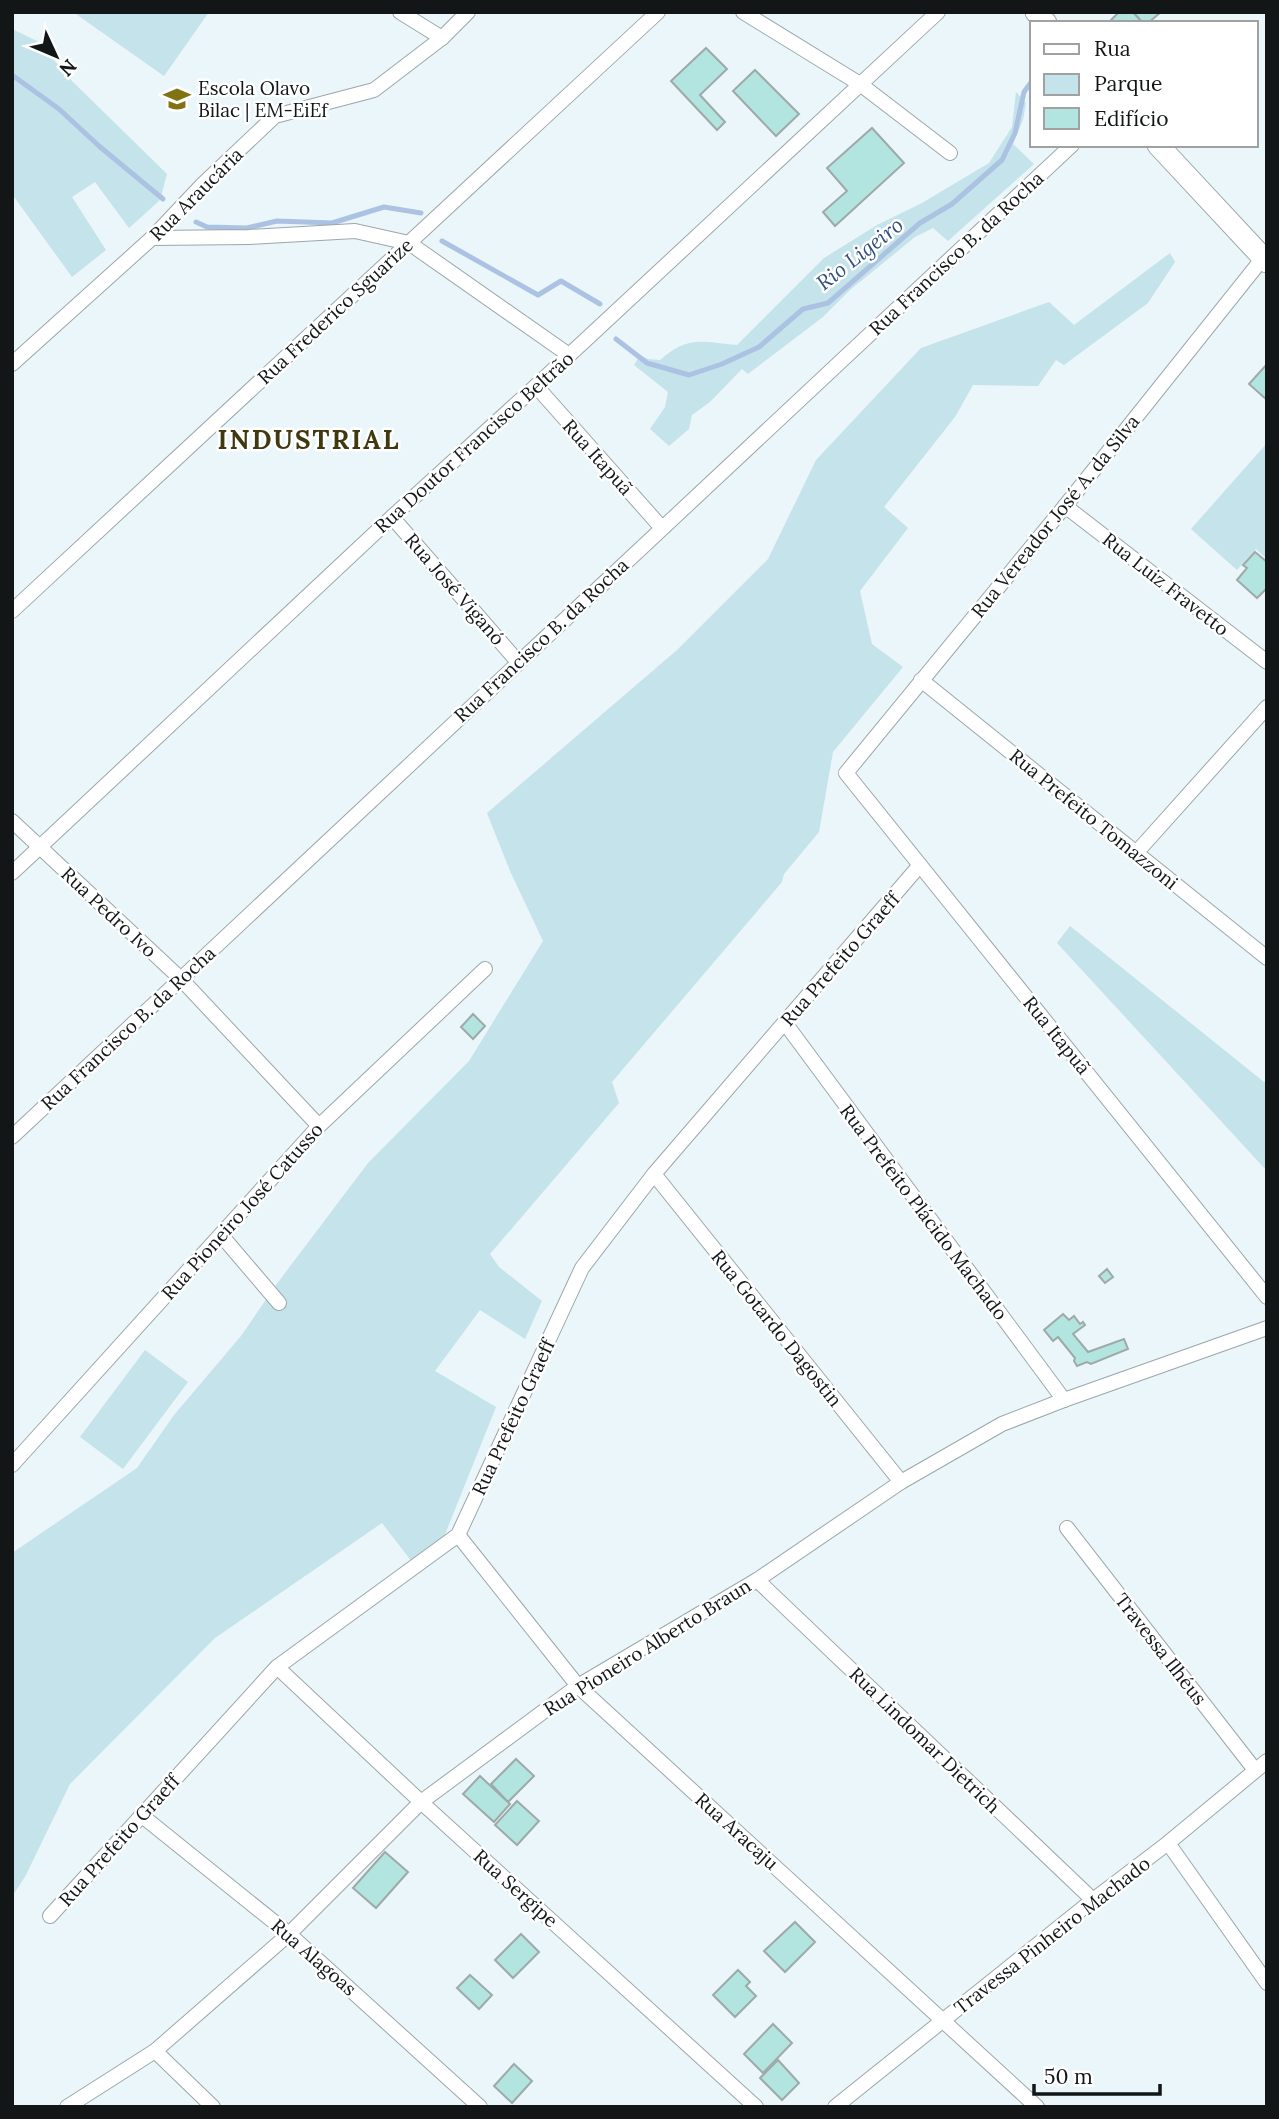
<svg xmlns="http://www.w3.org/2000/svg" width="1279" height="2119" viewBox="0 0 1279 2119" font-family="Lora,serif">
<rect width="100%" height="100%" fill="#eaf6f9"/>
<g fill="#c5e3ea">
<polygon points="73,12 209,12 164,76"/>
<polygon points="12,29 37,41 73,82 167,174 160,200 129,228 95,182 72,197 106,250 72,277 12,194"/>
<path d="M1016,92L1026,103L1023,120L1013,144L1034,164L948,241L933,228L915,237L850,290L823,317L748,374L742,369L710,402L692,415L689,429L669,446L650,429L665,407L668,392L634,365L640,355L648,359L660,360C689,335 702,342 737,345L824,258L877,225L922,203L989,163L1012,127Z"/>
<polygon points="1170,253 1175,262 1148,303 1064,365 1056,360 1038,386 973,385 955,417 884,507 908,528 860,591 872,644 903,667 833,752 819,832 784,874 782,882 612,1082 619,1103 490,1254 499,1267 542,1301 525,1339 480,1310 435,1371 496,1407 444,1537 412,1562 382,1523 215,1638 70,1784 26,1875 12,1897 12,1553 137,1468 174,1415 241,1336 276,1285 368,1163 469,1061 543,941 510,871 487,813 677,650 768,559 816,460 921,348 1049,302 1074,325"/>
<polygon points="1267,443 1267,559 1256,549 1237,570 1191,529"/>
<polygon points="1070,926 1264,1082 1267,1080 1267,1171 1057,943"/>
<polygon points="145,1350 188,1382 123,1469 80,1437"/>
</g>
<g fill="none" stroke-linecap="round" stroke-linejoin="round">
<g stroke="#acc2e2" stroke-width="5">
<polyline points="12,75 59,109 99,146 163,199"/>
<polyline points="196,222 207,227 247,228 277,221 332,223 384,207 421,213"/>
<polyline points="442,241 538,295 561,281 600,304"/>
<polyline points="616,339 647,363 689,375 722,364 759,347 803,309 828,303 920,223 952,204 1002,160 1015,133 1024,92 1032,81"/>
</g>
</g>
<g fill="#b2e4e0" stroke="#9eaaa9" stroke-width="2">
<polygon points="1119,12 1133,12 1143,23 1108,23"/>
<polygon points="1133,12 1161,12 1148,23 1143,23"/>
<polygon points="706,48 727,69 700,95 725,122 717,130 671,81"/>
<polygon points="755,70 799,114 776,136 733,91"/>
<polygon points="872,128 904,163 835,226 823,212 847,191 827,168"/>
<polygon points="1267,364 1267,400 1249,384"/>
<polygon points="1255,552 1267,562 1267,588 1257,598 1237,580 1247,568 1243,565"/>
<polygon points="473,1014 485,1026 473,1039 461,1027"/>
<polygon points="1107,1269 1113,1277 1105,1283 1099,1276"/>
<polygon points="1063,1314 1069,1320 1074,1316 1080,1324 1083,1322 1085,1325 1073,1334 1088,1352 1124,1339 1128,1349 1091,1364 1087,1362 1077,1366 1074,1361 1075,1358 1058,1337 1053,1341 1044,1330"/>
<polygon points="516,1759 534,1776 508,1802 491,1784"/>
<polygon points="480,1776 510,1804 494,1822 463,1794"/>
<polygon points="517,1801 539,1821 517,1845 495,1825"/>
<polygon points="385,1852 408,1872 376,1908 353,1888"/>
<polygon points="795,1922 815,1942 785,1972 764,1951"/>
<polygon points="521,1934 539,1952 513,1978 495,1960"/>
<polygon points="738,1970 750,1982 746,1986 756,1996 735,2017 713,1995"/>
<polygon points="470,1975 492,1995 479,2009 457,1988"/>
<polygon points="773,2024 792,2043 763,2073 744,2054"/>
<polygon points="778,2060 799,2083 782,2100 760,2078"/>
<polygon points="514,2064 532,2081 512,2103 494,2086"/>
</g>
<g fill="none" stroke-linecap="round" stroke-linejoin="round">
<defs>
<g id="street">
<polyline points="400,12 442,38"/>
<polyline points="743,12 860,84 950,153"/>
<polyline points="152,238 249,237 355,231 409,243 569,355"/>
<polyline points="1263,258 1065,506 846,773 1267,1297"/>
<polyline points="12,364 152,238 203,184 275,116 374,90 442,38 468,12"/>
<polyline points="536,386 661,527"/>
<polyline points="1065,506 1267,662"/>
<polyline points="392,517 518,662"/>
<polyline points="12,611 658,12"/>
<polyline points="921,680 1267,958"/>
<polyline points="12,821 181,979 319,1126"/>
<polyline points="1136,853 1267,707"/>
<polyline points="12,873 392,517 536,386 938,12"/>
<polyline points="785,1023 1064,1400"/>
<polyline points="12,1137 1072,145"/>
<polyline points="654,1174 901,1482"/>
<polyline points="221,1235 279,1303"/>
<polyline points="12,1465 319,1126 485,969"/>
<polyline points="1067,1528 1255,1770"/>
<polyline points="458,1535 578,1686 1037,2107"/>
<polyline points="757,1580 1093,1900"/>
<polyline points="277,1667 421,1802 756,2107"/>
<polyline points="141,1815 289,1934 480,2107"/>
<polyline points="1168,1843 1267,1983"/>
<polyline points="50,1916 277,1667 458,1535 582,1268 654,1174 920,865"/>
<polyline points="155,2051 213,2107"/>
<polyline points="67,2107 155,2051 289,1934 421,1802 578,1686 757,1580 901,1482 1002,1424 1064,1400 1267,1328"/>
<polyline points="835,2107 1093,1900 1168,1843 1267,1761"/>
</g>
<g id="secondary">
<polyline points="1036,12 1046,23"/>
<polyline points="1158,145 1267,262"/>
</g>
</defs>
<use href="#street" stroke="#9ca7a9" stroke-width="16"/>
<use href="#secondary" stroke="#9ca7a9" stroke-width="23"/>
<use href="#street" stroke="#fff" stroke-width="14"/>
<use href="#secondary" stroke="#fff" stroke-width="21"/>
</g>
<defs>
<symbol id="school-bare" viewBox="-9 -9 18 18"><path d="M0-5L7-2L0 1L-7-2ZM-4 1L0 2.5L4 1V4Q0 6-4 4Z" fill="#817214" stroke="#fff" stroke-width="2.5" paint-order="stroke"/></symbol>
</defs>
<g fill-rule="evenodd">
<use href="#school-bare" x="158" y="80" width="38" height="38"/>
</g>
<g text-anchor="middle" stroke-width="5" stroke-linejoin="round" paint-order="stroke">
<g font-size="19" fill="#121617" stroke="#fff" text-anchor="start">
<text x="198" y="95">Escola Olavo<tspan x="198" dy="22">Bilac | EM-EiEf</tspan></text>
</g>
<g font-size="19" fill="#121617" stroke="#fff">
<text transform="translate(196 194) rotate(-45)" y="7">Rua Araucária</text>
<text transform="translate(956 253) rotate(-43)" y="7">Rua Francisco B. da Rocha</text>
<text transform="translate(335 311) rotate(-43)" y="7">Rua Frederico Sguarize</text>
<text transform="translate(474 442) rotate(-42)" y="7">Rua Doutor Francisco Beltrão</text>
<text transform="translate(598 457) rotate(48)" y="7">Rua Itapuã</text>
<text transform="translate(1055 516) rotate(-51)" y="7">Rua Vereador José A. da Silva</text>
<text transform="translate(1166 584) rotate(38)" y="7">Rua Luiz Fravetto</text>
<text transform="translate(455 589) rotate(49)" y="7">Rua José Viganó</text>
<text transform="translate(541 640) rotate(-43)" y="7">Rua Francisco B. da Rocha</text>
<text transform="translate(1094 819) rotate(39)" y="7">Rua Prefeito Tomazzoni</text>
<text transform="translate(109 912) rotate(43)" y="7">Rua Pedro Ivo</text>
<text transform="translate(840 959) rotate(-49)" y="7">Rua Prefeito Graeff</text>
<text transform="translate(128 1028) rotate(-43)" y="7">Rua Francisco B. da Rocha</text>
<text transform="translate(1057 1035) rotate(51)" y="7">Rua Itapuã</text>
<text transform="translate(242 1211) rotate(-48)" y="7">Rua Pioneiro José Catusso</text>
<text transform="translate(924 1212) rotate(53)" y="7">Rua Prefeito Plácido Machado</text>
<text transform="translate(777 1328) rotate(51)" y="7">Rua Gotardo Dagostin</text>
<text transform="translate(513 1417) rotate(-65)" y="7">Rua Prefeito Graeff</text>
<text transform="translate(647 1647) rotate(-32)" y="7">Rua Pioneiro Alberto Braun</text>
<text transform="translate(1161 1649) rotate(52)" y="7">Travessa Ilhéus</text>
<text transform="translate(925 1740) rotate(44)" y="7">Rua Lindomar Dietrich</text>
<text transform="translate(737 1831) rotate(42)" y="7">Rua Aracaju</text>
<text transform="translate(119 1840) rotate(-48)" y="7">Rua Prefeito Graeff</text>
<text transform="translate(516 1888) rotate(42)" y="7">Rua Sergipe</text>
<text transform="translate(1052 1935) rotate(-38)" y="7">Travessa Pinheiro Machado</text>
<text transform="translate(314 1957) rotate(41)" y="7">Rua Alagoas</text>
</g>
<g font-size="21" font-style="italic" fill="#33507c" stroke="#fff">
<text transform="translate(860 254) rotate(-38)" y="7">Rio Ligeiro</text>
</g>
<g font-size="26" font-weight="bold" letter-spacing="2" fill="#40390f" stroke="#fff">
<text x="309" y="449">INDUSTRIAL</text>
</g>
</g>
<rect width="1279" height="2119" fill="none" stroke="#121617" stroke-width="28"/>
<rect x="1030" y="21" width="228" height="126" fill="#ffffff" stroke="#a0a2a2" stroke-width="2"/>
<rect x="1044" y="44" width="35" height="10" fill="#ffffff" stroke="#a0a2a2" stroke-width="2"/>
<text x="1094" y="56" font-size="21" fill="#121617">Rua</text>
<rect x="1044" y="74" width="35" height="21" fill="#c5e3ea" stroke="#a0a2a2" stroke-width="2"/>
<text x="1094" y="91" font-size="21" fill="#121617">Parque</text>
<rect x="1044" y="108" width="35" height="21" fill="#b2e4e0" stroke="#a0a2a2" stroke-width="2"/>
<text x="1094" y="126" font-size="21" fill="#121617">Edifício</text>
<g transform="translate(56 56) rotate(134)" stroke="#ffffff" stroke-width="5" paint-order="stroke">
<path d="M0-5L12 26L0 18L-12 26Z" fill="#121617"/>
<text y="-10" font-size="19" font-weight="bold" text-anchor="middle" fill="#121617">N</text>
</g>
<path d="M1034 2084v10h126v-10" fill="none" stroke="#121617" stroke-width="3.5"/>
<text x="1044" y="2084" font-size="21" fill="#121617" stroke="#ffffff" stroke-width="5" paint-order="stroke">50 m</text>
</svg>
